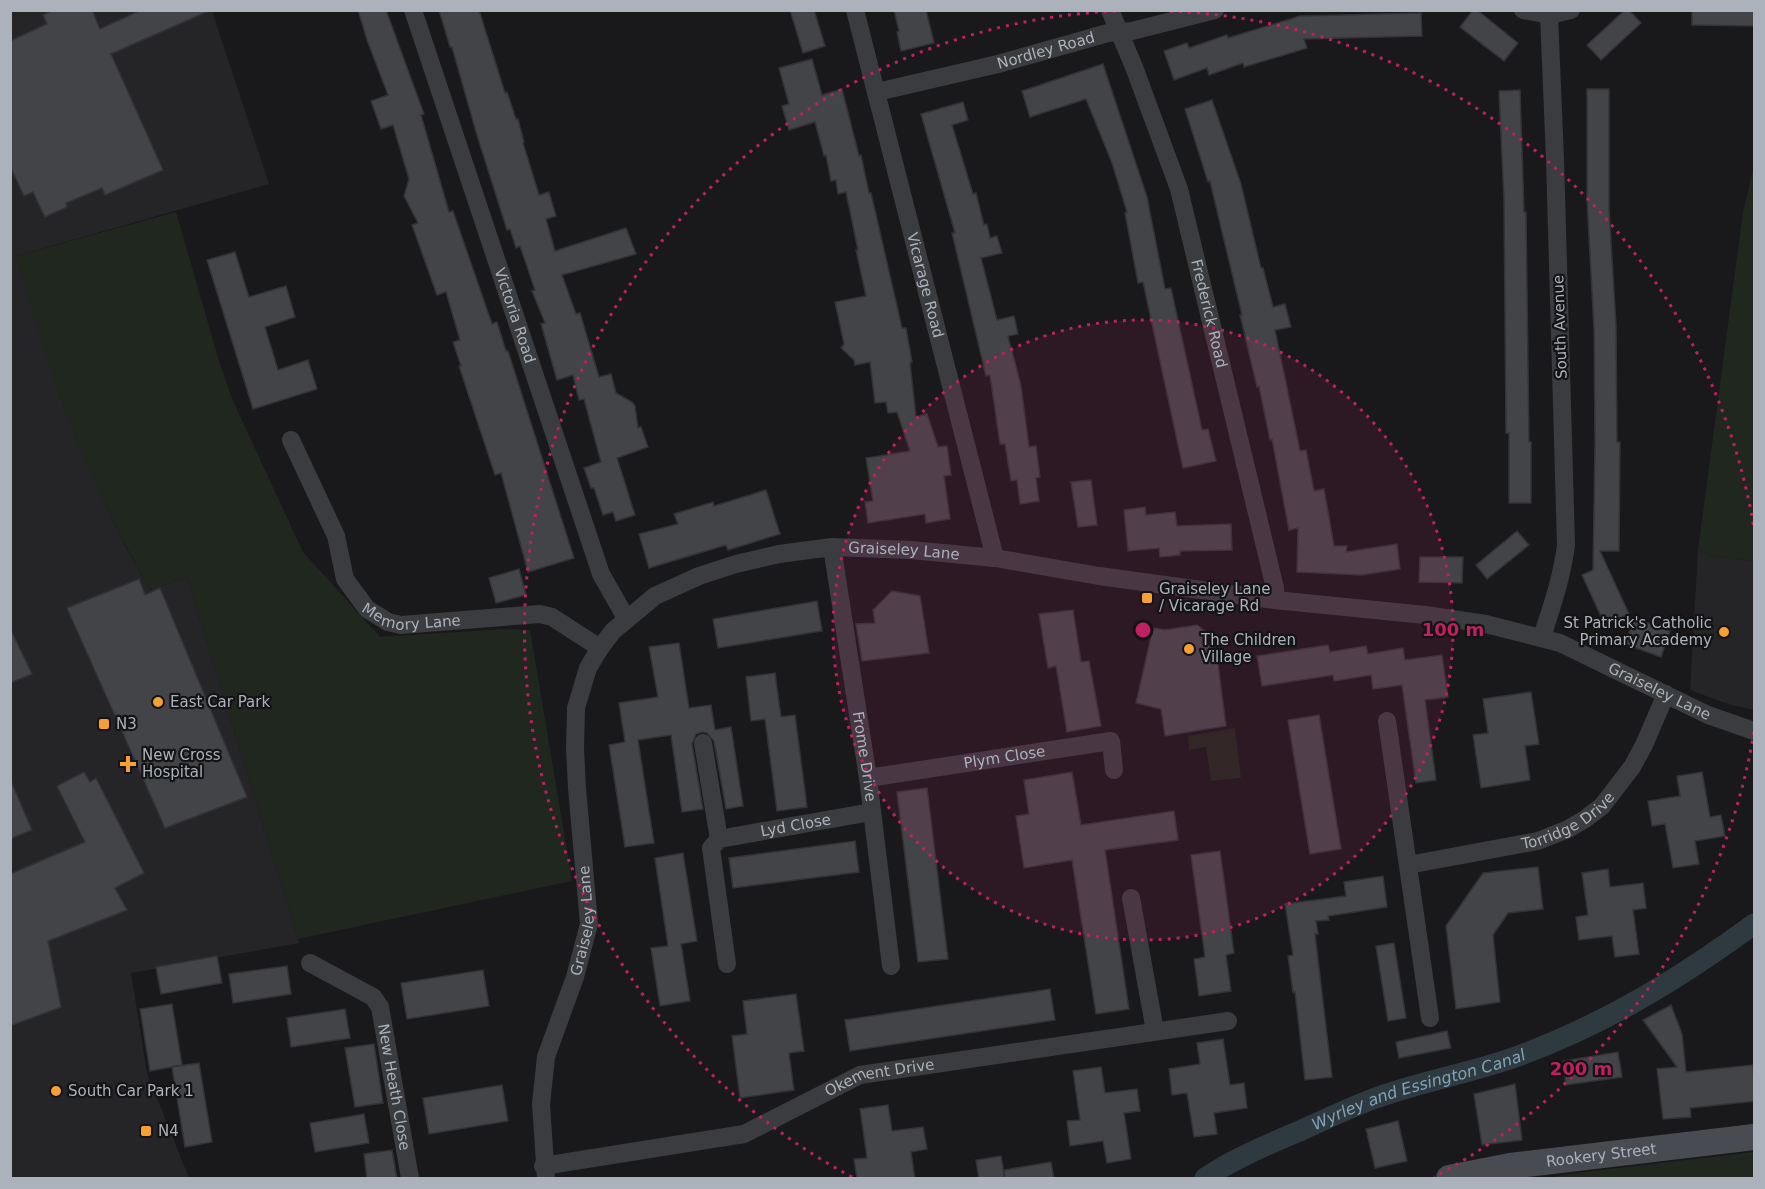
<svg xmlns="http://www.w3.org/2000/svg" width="1765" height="1189" viewBox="0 0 1765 1189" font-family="'DejaVu Sans',sans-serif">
<rect width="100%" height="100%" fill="#19191b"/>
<g fill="#252528">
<polygon points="10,11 212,11 269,184 16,256 64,408 106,506 127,549 150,590 187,577 298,939 299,943 131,973 147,1073 189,1178 11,1178"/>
<polygon points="1698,550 1711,556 1754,561 1754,710 1728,704 1690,690"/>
</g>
<g fill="#1f271f">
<polygon points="1754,165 1754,561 1711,556 1698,550 1743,212"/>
<path d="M176,212L219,361L233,401L303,552L380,637L505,629L530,630L572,881L298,939L187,577L150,590C117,532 88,471 64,409C45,359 31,307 16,256Z"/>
<polygon points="1235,728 1241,778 1211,781 1206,747 1189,750 1188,736"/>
<polygon points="1754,1152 1754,1178 1546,1178 1584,1172"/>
</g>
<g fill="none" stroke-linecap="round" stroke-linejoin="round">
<path stroke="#2e3a40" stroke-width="21" id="s1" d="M1205,1178C1235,1158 1269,1144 1302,1130C1326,1119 1349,1108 1373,1099C1421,1081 1473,1073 1521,1055C1609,1022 1680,978 1754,924"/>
</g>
<g fill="#434448" stroke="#333337" stroke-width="1.5">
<polygon points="53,10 92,10 100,29 141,10 211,10 111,54 163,170 105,195 102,188 66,203 67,207 45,217 33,192 24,196 10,166 10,41 47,24 43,15"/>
<polygon points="358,10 386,10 424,114 421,115 449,212 453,211 492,324 497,322 506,351 508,351 574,558 528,572 501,473 495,475 459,366 461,366 453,342 460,340 446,292 437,295 412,225 418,223 404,196 409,179 393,125 381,129 371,101 388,95 367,40"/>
<polygon points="439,10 479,10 505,93 507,92 516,119 518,119 524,142 523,143 539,195 549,192 556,216 546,219 555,251 626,228 636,254 562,275 576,314 580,313 599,377 611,374 616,393 632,402 635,406 638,428 641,427 648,447 617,458 635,515 616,521 613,512 603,515 594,488 591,488 584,468 601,462 584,399 579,400 573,375 557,380 541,324 545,323 532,291 535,290 520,246 516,248 510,229 507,230 476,132 452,47 450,47"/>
<polygon points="790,10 814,10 825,46 803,53"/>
<polygon points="894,10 926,10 934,43 901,51 897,32 899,31"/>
<polygon points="1473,10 1477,10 1518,43 1504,61 1460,27"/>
<polygon points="1625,10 1629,10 1641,23 1601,60 1587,45"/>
<polygon points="1692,10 1755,10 1755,26 1692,25"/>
<polygon points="1421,13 1422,36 1304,39 1307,48 1244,67 1243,63 1209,75 1207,68 1174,80 1164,51 1187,43 1189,48 1227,35 1228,38 1300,16"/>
<polygon points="812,59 822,95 842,89 859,156 861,155 869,193 871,193 902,328 906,328 912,362 910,363 916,417 927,414 938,447 947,446 951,475 944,476 950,519 926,523 925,514 868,523 865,502 873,501 866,458 910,451 897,412 888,413 886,402 875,403 870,362 855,365 854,360 841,348 844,344 835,302 866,296 856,250 858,250 846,192 838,194 836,180 831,181 826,155 824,156 815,122 789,130 782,106 789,104 779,68"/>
<polygon points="1103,64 1147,197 1165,289 1171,288 1202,430 1208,429 1216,461 1183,468 1143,282 1138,283 1125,213 1127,212 1112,163 1086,99 1030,117 1022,91"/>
<polygon points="1587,89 1609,89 1609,209 1616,325 1617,442 1620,442 1619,551 1600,551 1629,614 1605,625 1582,575 1593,570 1595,442 1594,329 1587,199"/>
<polygon points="1520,90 1524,212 1526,212 1529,442 1531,442 1531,503 1509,503 1509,433 1506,433 1504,201 1499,91"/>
<polygon points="1212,100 1241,184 1261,268 1263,268 1273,307 1285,304 1291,327 1275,330 1300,451 1306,450 1314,491 1324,489 1334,546 1347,546 1346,552 1397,544 1400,569 1362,575 1297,572 1298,528 1289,530 1272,439 1270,440 1259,386 1257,387 1240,315 1242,315 1218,215 1210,181 1208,182 1185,109"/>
<polygon points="963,102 968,120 952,125 973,194 976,193 984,225 987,224 990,238 997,236 1002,253 981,258 997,320 1014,316 1018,334 1008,336 1021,386 1029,447 1036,446 1040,477 1036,478 1039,501 1020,504 1017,480 1011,481 1005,444 1000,444 990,375 986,376 952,233 955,233 921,114"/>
<polygon points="235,252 249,297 286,286 295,317 265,327 278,370 308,360 317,389 253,409 207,260"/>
<polygon points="1091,480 1097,525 1078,527 1071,482"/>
<polygon points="766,490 780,534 728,550 726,545 649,568 639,534 678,524 674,514 713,502 714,506"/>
<polygon points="1145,507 1146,515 1175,512 1177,526 1231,524 1232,550 1180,551 1180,555 1160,557 1159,548 1128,551 1124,510"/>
<polygon points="1517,531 1529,545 1487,579 1476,565"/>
<polygon points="1420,557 1463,557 1462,583 1419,582"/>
<polygon points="519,569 526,595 496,603 489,578"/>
<polygon points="139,579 145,595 160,588 247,797 165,828 67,608"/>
<polygon points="892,591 920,596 929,653 862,661 856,624 875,623 873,610"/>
<polygon points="817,601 822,631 718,648 713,619"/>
<polygon points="1073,610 1081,662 1089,661 1101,726 1067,732 1056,666 1048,668 1039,614"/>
<polygon points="1634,618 1670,631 1661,657 1625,644"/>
<polygon points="1197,625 1205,631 1202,642 1216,649 1226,726 1165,736 1161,709 1136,703 1153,628 1165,630"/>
<polygon points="10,628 32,674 10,683"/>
<polygon points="679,643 689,708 711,705 715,730 731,727 743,806 726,809 714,741 707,733 702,732 696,734 692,744 703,809 682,812 671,735 638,740 654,843 625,847 609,745 625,742 619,703 658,697 649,647"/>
<polygon points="1328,645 1330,652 1366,646 1368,654 1403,648 1405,660 1442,655 1448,697 1425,700 1436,780 1416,783 1402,685 1373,689 1371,675 1334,681 1333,675 1262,686 1257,656"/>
<polygon points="775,673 781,717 795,715 807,807 777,811 765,719 751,721 746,677"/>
<polygon points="1531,692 1539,744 1525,746 1530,780 1481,788 1473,735 1488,733 1483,699"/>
<polygon points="1319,715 1341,849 1310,854 1288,720"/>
<polygon points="84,772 90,782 96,778 144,873 115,888 127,910 48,941 61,1007 10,1026 10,874 85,842 57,786"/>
<polygon points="1072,772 1081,825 1174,811 1178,840 1105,850 1129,1009 1096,1014 1072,860 1024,868 1016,816 1029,814 1024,780"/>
<polygon points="1702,772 1710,817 1721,815 1725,836 1695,841 1699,864 1673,868 1665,824 1652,826 1648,801 1680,796 1677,776"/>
<polygon points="10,779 32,830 10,839"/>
<polygon points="927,788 948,959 918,962 897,792"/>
<polygon points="855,841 859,872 733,888 729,858"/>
<polygon points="1220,851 1234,953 1226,955 1231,991 1199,996 1194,959 1205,957 1191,855"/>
<polygon points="683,853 697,941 681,944 690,1001 660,1006 651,948 668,946 655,858"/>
<polygon points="1538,867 1543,909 1508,913 1493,935 1500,1002 1456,1009 1446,926 1483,873"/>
<polygon points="1608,869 1610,887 1643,883 1646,908 1633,910 1639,954 1615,957 1612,936 1579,940 1576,917 1588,915 1582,873"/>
<polygon points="1383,876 1387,907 1328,916 1329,920 1316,921 1318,934 1315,934 1332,1077 1305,1080 1295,992 1293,992 1288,956 1293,955 1285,904 1346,896 1344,882"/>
<polygon points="1394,943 1406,1018 1388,1021 1376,946"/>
<polygon points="217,956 222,983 161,994 156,967"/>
<polygon points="287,966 291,994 233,1003 229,974"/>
<polygon points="483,970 489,1006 407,1019 401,983"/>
<polygon points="1050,989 1055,1020 850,1051 845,1020"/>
<polygon points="796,994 804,1051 789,1053 794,1090 740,1098 732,1036 747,1034 743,1001"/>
<polygon points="172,1004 182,1065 150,1071 140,1009"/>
<polygon points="1671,1005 1682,1034 1686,1072 1753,1065 1755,1101 1690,1108 1691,1117 1663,1119 1657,1069 1677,1067 1643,1020"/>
<polygon points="345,1009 350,1038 291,1047 287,1018"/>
<polygon points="1447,1031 1451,1048 1399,1058 1396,1042"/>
<polygon points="1223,1039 1230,1085 1244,1083 1247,1108 1214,1113 1217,1134 1194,1137 1187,1093 1172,1095 1169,1069 1200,1064 1197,1043"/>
<polygon points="374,1044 383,1103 355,1107 345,1048"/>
<polygon points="1618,1052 1622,1077 1566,1085 1563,1061"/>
<polygon points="199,1063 212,1142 185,1147 172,1067"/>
<polygon points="1101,1067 1105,1093 1137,1089 1140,1111 1124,1113 1131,1159 1107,1163 1103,1141 1070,1146 1067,1121 1080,1120 1073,1071"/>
<polygon points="1515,1084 1522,1140 1482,1145 1474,1094"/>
<polygon points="502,1085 508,1121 429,1134 423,1098"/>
<polygon points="888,1105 892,1131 923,1127 927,1149 911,1152 915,1179 857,1179 854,1159 867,1158 860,1109"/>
<polygon points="364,1114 369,1143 315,1152 310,1123"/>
<polygon points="1398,1121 1407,1161 1375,1168 1366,1129"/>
<polygon points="392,1150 397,1179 367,1179 364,1154"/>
<polygon points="1001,1156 1005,1179 979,1179 976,1160"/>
<polygon points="1051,1162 1054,1179 1005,1179 1004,1170"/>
</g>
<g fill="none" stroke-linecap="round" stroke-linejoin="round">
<g stroke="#3a3c40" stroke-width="18">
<path id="s2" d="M413,10L601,574L626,618"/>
<path id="s3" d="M855,10L995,558"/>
<path id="s4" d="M1110,10L1134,67L1179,189L1275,588V600"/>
<polyline points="1523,10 1549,15 1571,10"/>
<path id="s5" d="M877,92L998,64L1108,33L1132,31L1215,10"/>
<path id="s6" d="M291,440L336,536L345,579L367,609L388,622L401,625L540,614L552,617L600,648"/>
<path id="s7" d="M832,547L868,778L891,966"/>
<path d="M1542,637C1552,606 1562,577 1566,545L1555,159L1549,15"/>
<polyline points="1387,721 1430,1018"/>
<polyline points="703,743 719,839"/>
<path id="s8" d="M868,778L1111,741L1114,770"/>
<path id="s9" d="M1408,865L1538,841L1568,829L1585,819L1602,806L1632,767L1644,745L1666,694"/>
<polyline points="1131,898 1155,1031"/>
<path id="s10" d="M310,963L373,997L380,1007L410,1178"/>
<path id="s11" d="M727,964L711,848L719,839L871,812"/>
<path id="s12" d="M543,1166L744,1134L860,1075L1228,1021"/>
<path id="s13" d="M546,1178L541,1104L546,1057L575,977L589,924L577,788L575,748L576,708L588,668L600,648L613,631L655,596L699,576L736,564L779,554L832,547L911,550L995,558L1099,576L1275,600L1425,615L1486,624L1560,643L1708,715L1754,731"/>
</g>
<path stroke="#484b51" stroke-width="26" id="s14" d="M1449,1178L1510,1166L1754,1137"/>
</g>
<circle cx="1143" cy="630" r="310" fill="#c12060" fill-opacity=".12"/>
<g fill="none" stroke="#c12060" stroke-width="3" stroke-dasharray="3 6">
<circle cx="1143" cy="630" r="310"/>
<path d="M1754 732A620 620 0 0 1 1434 1177M852 1177A620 620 0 0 1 1116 11M1170 11A620 620 0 0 1 1754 528"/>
</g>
<g fill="#f89f34" stroke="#141416" stroke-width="2">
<rect x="1141" y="592" width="12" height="12" rx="3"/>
<circle cx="1724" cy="632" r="6"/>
<circle cx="1189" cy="649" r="6"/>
<circle cx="158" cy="702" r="6"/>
<rect x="98" y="718" width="12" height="12" rx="3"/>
<path d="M125 755h6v6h6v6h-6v6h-6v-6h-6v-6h6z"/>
<circle cx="56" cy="1091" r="6"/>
<rect x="140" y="1125" width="12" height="12" rx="3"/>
</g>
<g text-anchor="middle" stroke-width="4.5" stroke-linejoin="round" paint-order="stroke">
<g font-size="15" fill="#abb2bb" stroke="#141416">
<text dy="5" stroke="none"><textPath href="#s5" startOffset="174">Nordley Road</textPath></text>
<text dy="5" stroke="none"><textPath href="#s3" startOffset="284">Vicarage Road</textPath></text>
<text dy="5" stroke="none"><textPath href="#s4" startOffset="320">Frederick Road</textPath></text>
<text dy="5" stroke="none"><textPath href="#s2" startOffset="322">Victoria Road</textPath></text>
<text transform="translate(1560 327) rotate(-92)" y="5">South Avenue</text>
<text dy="5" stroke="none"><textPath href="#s13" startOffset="876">Graiseley Lane</textPath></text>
<text dy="5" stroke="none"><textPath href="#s6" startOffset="234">Memory Lane</textPath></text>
<text dy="5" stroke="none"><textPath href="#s13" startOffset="1650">Graiseley Lane</textPath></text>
<text dy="5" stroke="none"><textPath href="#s7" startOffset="212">Frome Drive</textPath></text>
<text dy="5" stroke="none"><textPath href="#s8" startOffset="138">Plym Close</textPath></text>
<text dy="5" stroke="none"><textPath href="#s9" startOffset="168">Torridge Drive</textPath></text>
<text dy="5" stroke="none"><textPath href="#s11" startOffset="207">Lyd Close</textPath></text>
<text dy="5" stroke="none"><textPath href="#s13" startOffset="264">Graiseley Lane</textPath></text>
<text dy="5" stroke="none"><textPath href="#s12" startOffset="352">Okement Drive</textPath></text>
<text dy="5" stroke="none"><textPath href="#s10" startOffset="165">New Heath Close</textPath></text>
<text dy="5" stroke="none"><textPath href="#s14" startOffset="154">Rookery Street</textPath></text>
</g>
<g font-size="15" fill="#abb2bb" stroke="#141416" text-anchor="start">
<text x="1159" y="594">Graiseley Lane<tspan x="1159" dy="17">/ Vicarage Rd</tspan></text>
<text x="1712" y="628" text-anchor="end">St Patrick's Catholic<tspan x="1712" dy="17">Primary Academy</tspan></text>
<text x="1201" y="645">The Children<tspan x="1201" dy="17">Village</tspan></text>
<text x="170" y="707">East Car Park</text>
<text x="116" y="729">N3</text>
<text x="142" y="760">New Cross<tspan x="142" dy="17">Hospital</tspan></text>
<text x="68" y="1096">South Car Park 1</text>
<text x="158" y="1136">N4</text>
</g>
<g font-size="16" font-style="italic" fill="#81a4b7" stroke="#141416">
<text dy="6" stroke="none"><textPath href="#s1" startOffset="232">Wyrley and Essington Canal</textPath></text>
</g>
</g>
<circle cx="1143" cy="630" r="9" fill="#c12060" stroke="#141416" stroke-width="3"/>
<g font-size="18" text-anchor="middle" font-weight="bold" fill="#c12060" stroke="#141416" stroke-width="4.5" stroke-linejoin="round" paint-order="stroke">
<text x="1453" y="636">100 m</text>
<text x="1581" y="1075">200 m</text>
</g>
<rect width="1765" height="1189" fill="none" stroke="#abb2bb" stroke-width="24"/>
</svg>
